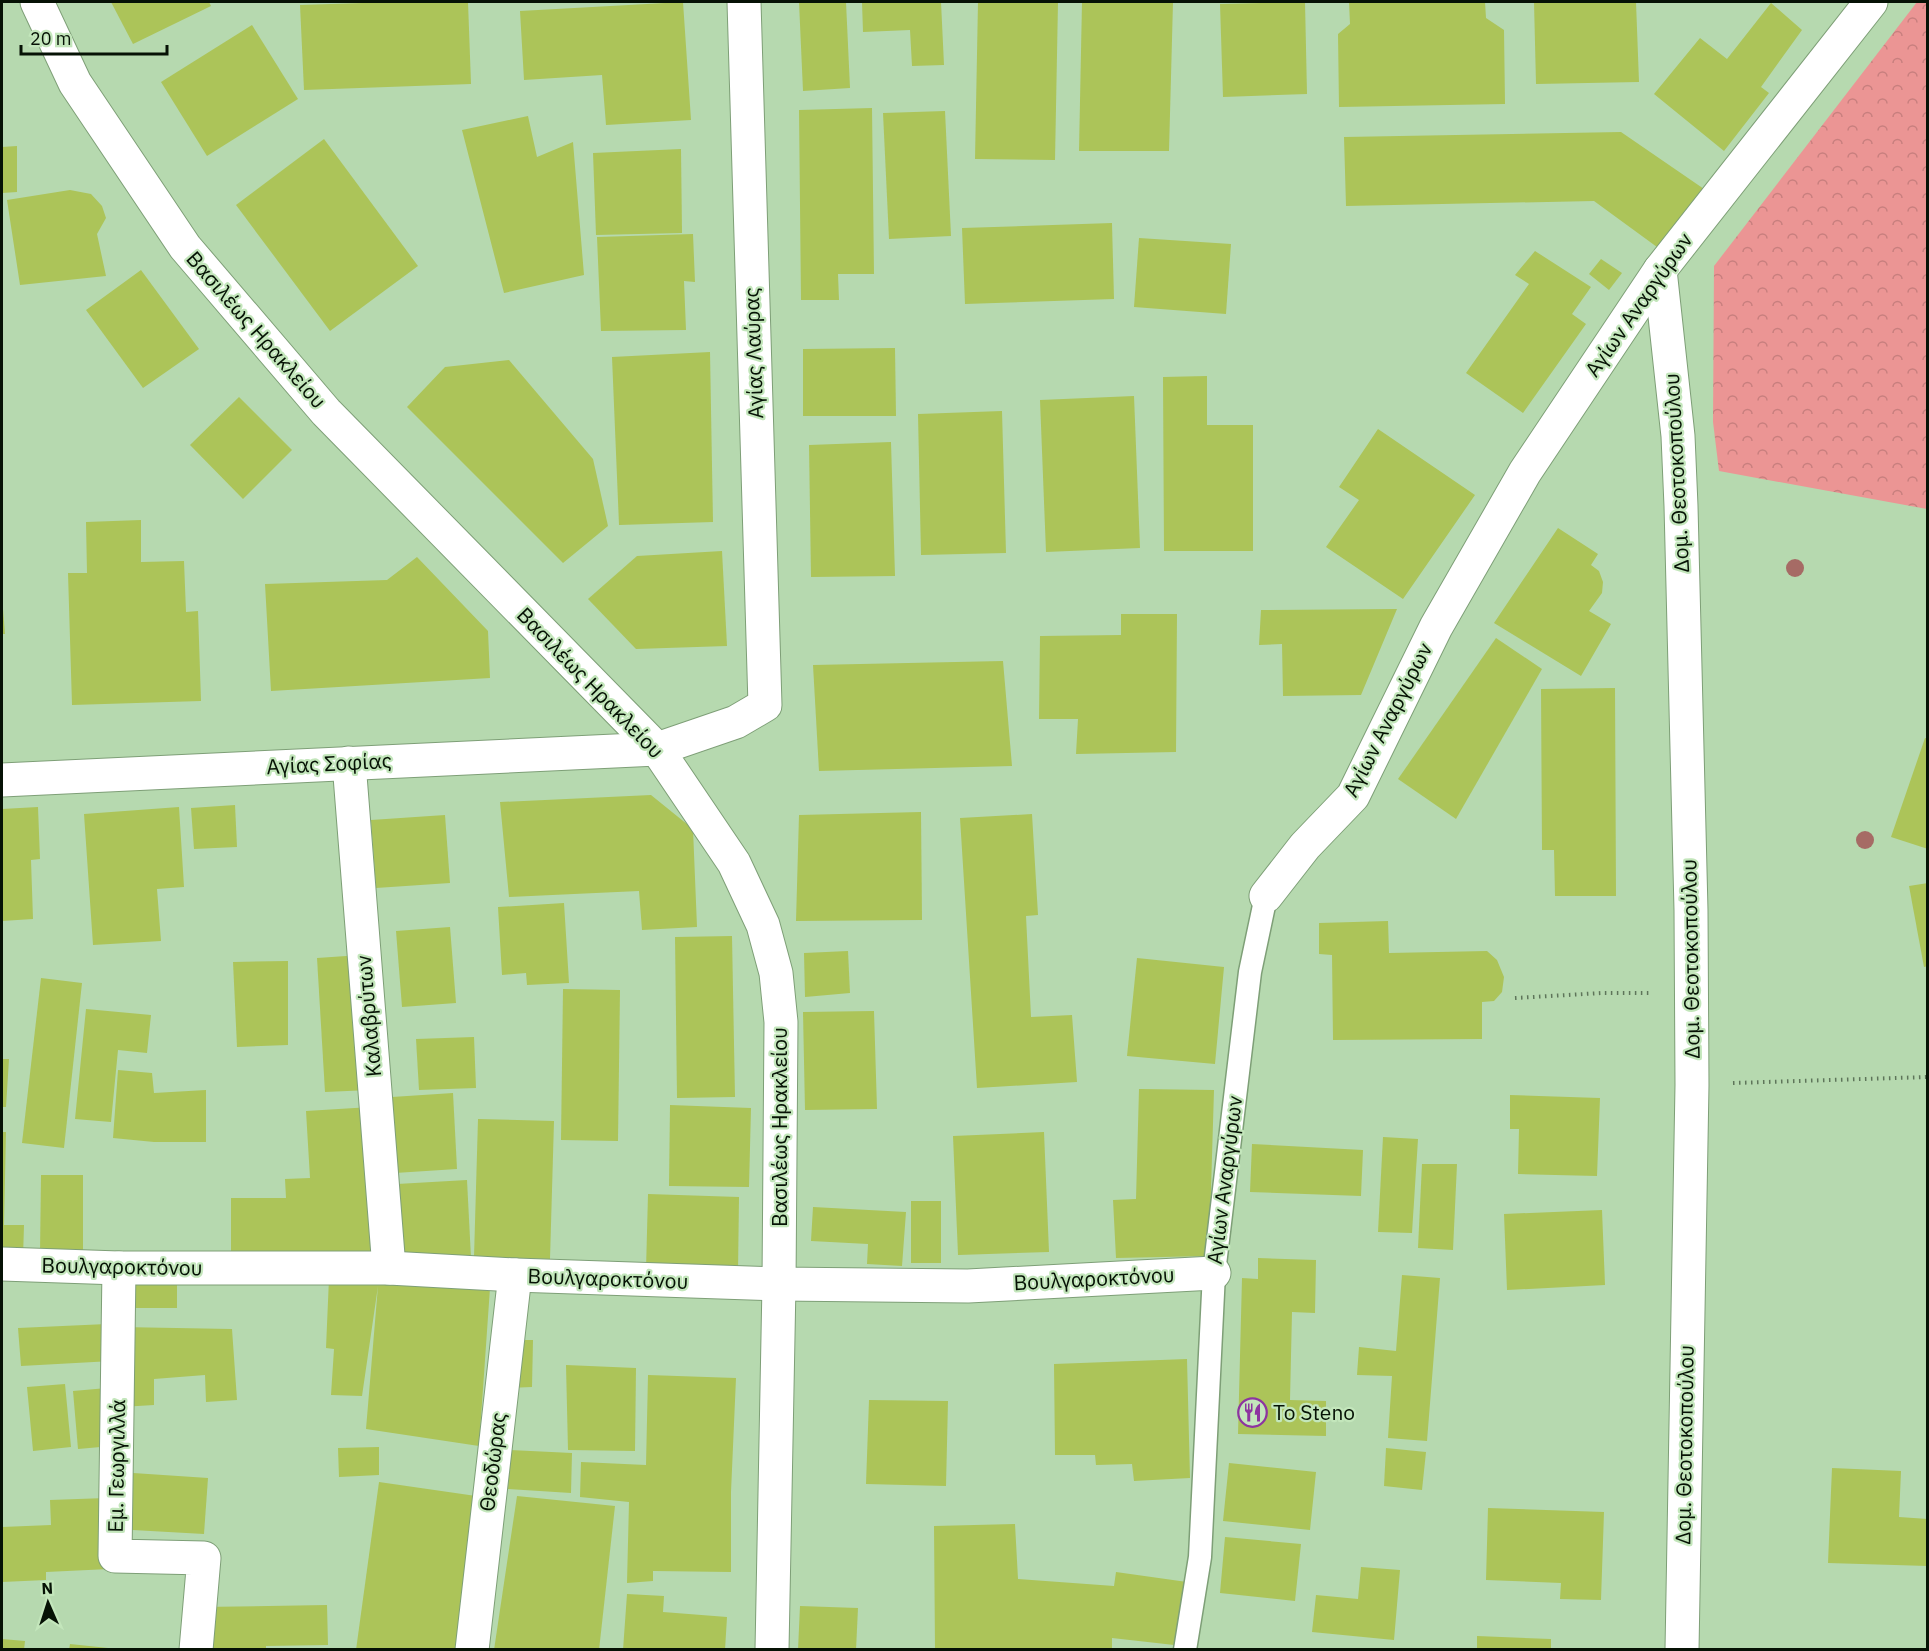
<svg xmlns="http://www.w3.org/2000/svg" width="1929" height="1651" viewBox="0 0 1929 1651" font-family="'IBM Plex Sans',sans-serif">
<defs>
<pattern id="forest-crowns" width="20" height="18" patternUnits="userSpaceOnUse" patternTransform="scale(1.5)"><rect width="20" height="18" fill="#eb9594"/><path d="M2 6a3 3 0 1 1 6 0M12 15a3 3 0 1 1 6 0" fill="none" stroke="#c87f7e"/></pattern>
</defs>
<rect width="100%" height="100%" fill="#b6d9af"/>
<polygon fill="url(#forest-crowns)" points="1917,2 1928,2 1927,509 1719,471 1713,422 1714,266"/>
<g fill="#acc459">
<polygon points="111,2 209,2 211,6 133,44"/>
<polygon points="394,2 468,2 471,84 304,90 300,5"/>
<polygon points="683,2 691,120 606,125 602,75 524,80 520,11"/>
<polygon points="799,2 846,2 850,88 803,91"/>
<polygon points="862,2 941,2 944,65 912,66 910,30 863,32"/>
<polygon points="978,2 1058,2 1055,160 975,159"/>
<polygon points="1082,2 1173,2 1169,151 1079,151"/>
<polygon points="1305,2 1307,94 1223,97 1220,4"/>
<polygon points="1349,2 1485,2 1486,18 1504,30 1505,104 1339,107 1338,34 1350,24"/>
<polygon points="1534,2 1636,2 1639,82 1536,84"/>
<polygon points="1771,3 1802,30 1761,87 1769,93 1724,151 1654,94 1700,38 1727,59"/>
<polygon points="252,25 298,99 207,156 161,82"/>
<polygon points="872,108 874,274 838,274 839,300 801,300 799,110"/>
<polygon points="945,111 951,236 889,239 883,113"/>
<polygon points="528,116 537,157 573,142 584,275 504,293 462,130"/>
<polygon points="1621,132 1704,189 1657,247 1594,201 1346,206 1344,137"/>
<polygon points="324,139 418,266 330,331 236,205"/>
<polygon points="17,146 17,192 2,193 2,147"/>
<polygon points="681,149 682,233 596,235 593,153"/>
<polygon points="70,190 91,194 102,206 106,218 97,234 106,276 20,285 7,200"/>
<polygon points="1112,223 1114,299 965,304 962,228"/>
<polygon points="693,234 695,282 684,281 686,330 601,331 597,237"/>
<polygon points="1139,238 1231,244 1226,314 1134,307"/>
<polygon points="1535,251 1591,287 1572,314 1586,324 1523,413 1466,373 1529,284 1515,275"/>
<polygon points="1601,259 1622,273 1609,290 1589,274"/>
<polygon points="141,270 199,349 143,388 86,310"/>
<polygon points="895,348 896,416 803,416 803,349"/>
<polygon points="710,352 713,522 619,525 612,357"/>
<polygon points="509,360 593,459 608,526 563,563 407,407 445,367"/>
<polygon points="1207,376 1207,425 1253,425 1253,551 1164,551 1163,377"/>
<polygon points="1134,396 1140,548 1046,552 1040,400"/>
<polygon points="239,397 292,450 243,499 190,445"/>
<polygon points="1002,411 1006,553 921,555 918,414"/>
<polygon points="1378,429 1475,495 1403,599 1326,547 1359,500 1339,487"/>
<polygon points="891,442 895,576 811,577 809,445"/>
<polygon points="141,520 141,562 184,561 186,612 198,611 201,701 72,705 68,573 87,573 86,522"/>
<polygon points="1558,528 1598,554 1591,565 1599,571 1603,582 1602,593 1589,611 1611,624 1581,676 1494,623"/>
<polygon points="722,551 727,646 636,649 588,599 637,556"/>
<polygon points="417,557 488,631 490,678 271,691 265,584 387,580"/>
<polygon points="2,609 3,609 5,634 2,634"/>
<polygon points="1397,609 1361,695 1283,696 1282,644 1259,645 1261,610"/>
<polygon points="1121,614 1177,614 1176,752 1076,754 1078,719 1039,719 1040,636 1121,635"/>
<polygon points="1496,638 1542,669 1456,819 1398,779"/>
<polygon points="1003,661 1012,766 819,771 813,665"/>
<polygon points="1615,688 1616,896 1555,896 1554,850 1542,850 1541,689"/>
<polygon points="1925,738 1928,739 1928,849 1891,837"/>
<polygon points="651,795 693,829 697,927 642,930 639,891 509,897 500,802"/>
<polygon points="235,805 237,847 194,849 191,808"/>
<polygon points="38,807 40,859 31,860 33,919 2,921 2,809"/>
<polygon points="179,807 184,887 157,889 161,941 93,945 84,814"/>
<polygon points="921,812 922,920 796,921 799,815"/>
<polygon points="1032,814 1038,915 1026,916 1031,1017 1072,1015 1077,1082 977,1088 960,818"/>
<polygon points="445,815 450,883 376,888 371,820"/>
<polygon points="1928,883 1928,966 1924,967 1909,886"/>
<polygon points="564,903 569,983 527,985 526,973 502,975 498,907"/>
<polygon points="1388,921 1389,953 1487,951 1497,960 1504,977 1502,992 1494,1001 1482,1002 1482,1039 1333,1040 1332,955 1319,954 1319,923"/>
<polygon points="450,927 456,1003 402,1007 396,931"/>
<polygon points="732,936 735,1097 677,1098 675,937"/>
<polygon points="848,951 850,993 805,997 804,953"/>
<polygon points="361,955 370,1090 325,1092 317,958"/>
<polygon points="1137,958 1224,967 1215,1064 1127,1056"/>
<polygon points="288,961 288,1045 237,1047 233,962"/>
<polygon points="41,978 82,983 64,1148 22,1143"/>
<polygon points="563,989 620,990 618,1141 561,1140"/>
<polygon points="86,1009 151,1015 147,1053 118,1050 111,1122 75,1119"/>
<polygon points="874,1011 877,1109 805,1110 803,1012"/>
<polygon points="474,1037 476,1088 419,1090 416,1039"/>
<polygon points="2,1059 9,1059 6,1107 2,1107"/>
<polygon points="118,1070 152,1073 154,1093 206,1090 206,1142 154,1142 113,1138"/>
<polygon points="1139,1089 1214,1090 1209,1256 1116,1258 1113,1200 1136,1199"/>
<polygon points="453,1093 457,1169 395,1173 392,1097"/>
<polygon points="1510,1095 1600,1098 1597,1176 1518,1174 1519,1129 1510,1129"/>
<polygon points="670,1105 751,1108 749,1187 669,1186"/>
<polygon points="371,1107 377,1255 231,1259 231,1198 286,1198 285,1179 310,1178 306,1111"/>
<polygon points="478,1119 554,1121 550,1259 474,1257"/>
<polygon points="2,1132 6,1132 4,1225 24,1225 23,1258 2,1257"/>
<polygon points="1044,1132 1049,1252 958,1255 953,1136"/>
<polygon points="1383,1137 1418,1139 1412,1233 1378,1232"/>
<polygon points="1252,1144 1363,1150 1361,1196 1250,1192"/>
<polygon points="1422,1164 1457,1164 1453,1250 1418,1248"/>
<polygon points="41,1175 83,1175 83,1255 40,1254"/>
<polygon points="467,1180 471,1258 401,1261 397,1184"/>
<polygon points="648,1194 739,1197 738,1273 646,1270"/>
<rect x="911" y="1201" width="30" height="62"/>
<polygon points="813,1207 906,1212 902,1266 867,1264 868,1244 811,1241"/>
<polygon points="1602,1210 1605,1285 1507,1290 1504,1214"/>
<polygon points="1258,1258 1316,1260 1315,1313 1292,1312 1290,1400 1326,1401 1326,1436 1238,1434 1242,1278 1258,1279"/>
<rect x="126" y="1271" width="51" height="37"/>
<polygon points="1402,1275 1440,1278 1427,1441 1388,1438 1392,1376 1357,1375 1359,1347 1396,1351"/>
<polygon points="329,1278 490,1288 479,1446 366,1429 378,1286 362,1396 331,1395 334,1349 326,1348"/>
<polygon points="107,1324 112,1361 21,1366 18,1328"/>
<polygon points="120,1327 232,1329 237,1400 206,1402 205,1375 154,1379 154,1405 121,1407"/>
<polygon points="508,1340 533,1340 532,1387 506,1388"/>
<polygon points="1187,1359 1190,1478 1134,1481 1132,1464 1096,1465 1095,1455 1055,1455 1054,1364"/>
<polygon points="566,1365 636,1368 635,1451 568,1450"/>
<polygon points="648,1375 736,1378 731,1492 731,1572 653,1571 653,1581 627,1583 629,1502 580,1497 581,1462 646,1465"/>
<polygon points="65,1384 71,1447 33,1451 27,1387"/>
<polygon points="107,1388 112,1446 78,1449 73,1391"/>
<polygon points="869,1400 948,1401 946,1486 866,1484"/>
<polygon points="379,1447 379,1475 339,1477 338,1448"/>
<polygon points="1386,1448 1426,1452 1422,1490 1384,1486"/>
<polygon points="510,1450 572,1453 571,1493 508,1489"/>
<polygon points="1229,1463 1316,1472 1310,1530 1223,1521"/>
<polygon points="1832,1468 1901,1471 1899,1517 1928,1519 1928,1566 1828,1563"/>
<polygon points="118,1472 208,1478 204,1534 115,1529"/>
<polygon points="379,1482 476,1496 455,1650 356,1650"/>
<polygon points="517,1496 615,1506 599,1650 494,1650"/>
<polygon points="106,1498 109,1569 46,1572 46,1580 2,1582 2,1527 51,1525 50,1500"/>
<polygon points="1488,1508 1604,1512 1601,1600 1560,1599 1561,1583 1486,1580"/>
<polygon points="1015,1524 1018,1579 1114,1586 1116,1572 1187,1582 1183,1646 1112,1638 1112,1650 935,1650 934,1526"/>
<polygon points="1225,1537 1301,1544 1295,1601 1220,1593"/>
<polygon points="1361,1567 1400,1570 1394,1640 1312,1632 1316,1595 1358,1599"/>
<polygon points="627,1594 664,1596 663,1612 727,1617 725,1650 623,1650"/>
<polygon points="327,1605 328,1645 266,1646 266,1650 202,1650 201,1607"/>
<polygon points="800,1606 858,1608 856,1650 798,1650"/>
<polygon points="1477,1636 1551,1639 1551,1650 1477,1650"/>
<polygon points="2,1639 25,1641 24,1650 2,1650"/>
<polygon points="70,1644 108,1648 108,1650 69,1650"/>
</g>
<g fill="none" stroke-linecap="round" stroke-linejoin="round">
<defs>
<polyline id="service" points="1185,1650 1200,1557 1214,1273 1250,972 1266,896"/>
<g id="pedestrian">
<polyline points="349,763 389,1268"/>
<polyline points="2,1264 119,1268 389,1268 515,1275 779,1284 968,1286 1214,1273"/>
<polyline points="119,1268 115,1556 204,1558 196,1650"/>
<polyline points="472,1650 515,1275"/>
</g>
<g id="minor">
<polyline points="1660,270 1678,436 1681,506 1691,910 1692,1085 1682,1650"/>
<polyline points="2,780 657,749 736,722 765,705 744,2"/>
<polyline points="1266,896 1305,846 1353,796 1436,627 1525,472 1660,270 1871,2"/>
</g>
<polyline id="tertiary" points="37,2 75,83 185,247 326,412 657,749 734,863 763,925 776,973 781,1022 779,1284 772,1650"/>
</defs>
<use href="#service" stroke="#7e9f77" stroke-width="25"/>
<use href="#pedestrian" stroke="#7e9f77" stroke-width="35"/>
<use href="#minor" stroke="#7e9f77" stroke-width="35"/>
<use href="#tertiary" stroke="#7e9f77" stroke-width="35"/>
<g stroke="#5e755a" stroke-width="4" stroke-dasharray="1.5 4.5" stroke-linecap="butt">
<polyline points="1515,998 1602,993 1651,993"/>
<polyline points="1733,1083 1928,1077"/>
</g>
<use href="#service" stroke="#fff" stroke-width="22"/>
<use href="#pedestrian" stroke="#fff" stroke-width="33"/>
<use href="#minor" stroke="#fff" stroke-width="33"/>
<use href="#tertiary" stroke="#fff" stroke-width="33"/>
</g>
<g fill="#a66b65">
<circle cx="1795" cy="568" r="9"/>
<circle cx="1865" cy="840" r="9"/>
</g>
<defs>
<symbol id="restaurant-ring" viewBox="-11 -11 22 22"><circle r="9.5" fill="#c3e6bb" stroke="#8d34a0" stroke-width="1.5"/><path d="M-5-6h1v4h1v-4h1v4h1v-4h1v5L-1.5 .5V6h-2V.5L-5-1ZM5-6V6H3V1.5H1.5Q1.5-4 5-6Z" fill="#8d34a0"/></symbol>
</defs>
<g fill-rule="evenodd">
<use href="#restaurant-ring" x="1236" y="1396" width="33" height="33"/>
</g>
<g text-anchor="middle" stroke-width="4.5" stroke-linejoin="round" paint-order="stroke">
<g font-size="21" fill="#061205" stroke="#c3e6bb">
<text transform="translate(1639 305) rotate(-55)" y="7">Αγίων Αναργύρων</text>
<text transform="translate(256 330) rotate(49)" y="7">Βασιλέως Ηρακλείου</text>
<text transform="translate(754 353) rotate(-92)" y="7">Αγίας Λαύρας</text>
<text transform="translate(1677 473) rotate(-93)" y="7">Δομ. Θεοτοκοπούλου</text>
<text transform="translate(590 683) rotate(46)" y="7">Βασιλέως Ηρακλείου</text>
<text transform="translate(1388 720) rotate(-63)" y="7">Αγίων Αναργύρων</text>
<text transform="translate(329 764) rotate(-3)" y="7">Αγίας Σοφίας</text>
<text transform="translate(1691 959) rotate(-91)" y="7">Δομ. Θεοτοκοπούλου</text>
<text transform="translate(369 1016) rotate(-95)" y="7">Καλαβρύτων</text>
<text transform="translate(780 1127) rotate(-90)" y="7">Βασιλέως Ηρακλείου</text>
<text transform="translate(1225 1180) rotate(-83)" y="7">Αγίων Αναργύρων</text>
<text transform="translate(122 1267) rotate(1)" y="7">Βουλγαροκτόνου</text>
<text transform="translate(608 1279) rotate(2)" y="7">Βουλγαροκτόνου</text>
<text transform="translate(1094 1279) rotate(-3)" y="7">Βουλγαροκτόνου</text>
<text transform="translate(1685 1445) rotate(-89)" y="7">Δομ. Θεοτοκοπούλου</text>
<text transform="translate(493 1462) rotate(-83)" y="7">Θεοδώρας</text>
<text transform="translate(117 1466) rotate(-89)" y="7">Εμ. Γεωργιλλά</text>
</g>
<g font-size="21" fill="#061205" stroke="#c3e6bb" text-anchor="start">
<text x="1273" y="1420">To Steno</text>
</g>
</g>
<rect width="1929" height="1651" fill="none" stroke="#061205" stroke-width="6"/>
<g transform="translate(48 1603) rotate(357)" stroke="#c3e6bb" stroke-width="4.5" paint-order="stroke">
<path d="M0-4.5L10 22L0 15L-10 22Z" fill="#061205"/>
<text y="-9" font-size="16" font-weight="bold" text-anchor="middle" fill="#061205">N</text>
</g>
<path d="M21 45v9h146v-9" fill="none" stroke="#061205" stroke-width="3"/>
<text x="30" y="45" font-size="18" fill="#061205" stroke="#c3e6bb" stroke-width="4.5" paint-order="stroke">20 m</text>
</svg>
